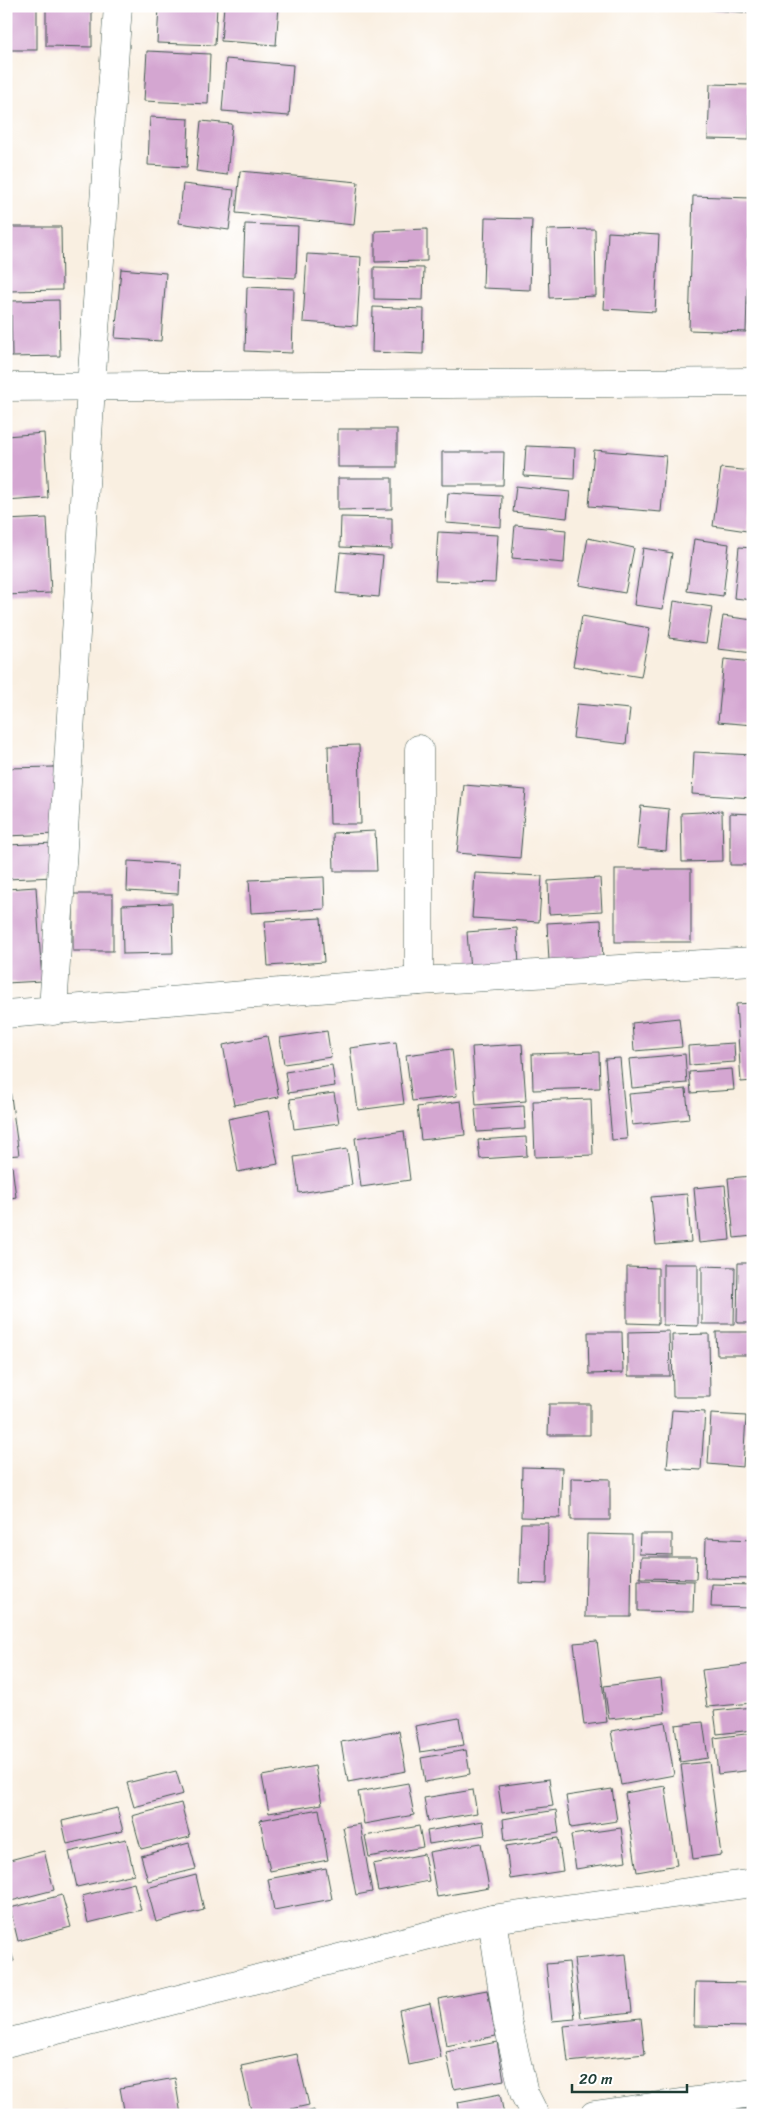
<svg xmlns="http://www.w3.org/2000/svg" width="759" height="2121" viewBox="0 0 759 2121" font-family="Sriracha,sans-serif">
<rect width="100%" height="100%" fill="#fff"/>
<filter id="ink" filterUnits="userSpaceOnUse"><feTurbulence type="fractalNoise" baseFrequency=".02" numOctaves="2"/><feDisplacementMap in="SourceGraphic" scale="10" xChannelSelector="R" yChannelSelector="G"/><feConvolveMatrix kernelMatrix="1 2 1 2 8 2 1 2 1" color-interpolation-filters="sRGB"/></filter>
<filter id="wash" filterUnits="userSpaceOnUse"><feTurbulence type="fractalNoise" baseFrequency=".0096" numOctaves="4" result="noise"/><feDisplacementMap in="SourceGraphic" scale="20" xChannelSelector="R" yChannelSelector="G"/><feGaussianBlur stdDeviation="1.12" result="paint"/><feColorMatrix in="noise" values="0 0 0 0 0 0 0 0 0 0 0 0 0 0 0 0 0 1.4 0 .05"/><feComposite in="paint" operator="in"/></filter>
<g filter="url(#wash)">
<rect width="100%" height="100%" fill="#f9efe1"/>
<g id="blocks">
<g fill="#d4a6d1">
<rect x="6" y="6" width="31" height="44"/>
<polygon points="46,6 92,6 92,47 46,46"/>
<polygon points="159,6 217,6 215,45 157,43"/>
<polygon points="224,6 279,6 276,45 221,41"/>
<polygon points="702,6 753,6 752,13 702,9"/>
<polygon points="147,51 210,54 208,104 144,101"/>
<polygon points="226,59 293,65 289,116 222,111"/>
<polygon points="710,84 751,85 749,140 708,139"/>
<polygon points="150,117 189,119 187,167 148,165"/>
<polygon points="201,121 232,124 227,175 196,171"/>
<polygon points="240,171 358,182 354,225 236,213"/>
<polygon points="183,184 234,190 229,230 179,223"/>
<polygon points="693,196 750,198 746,332 689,330"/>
<polygon points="485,218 532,219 530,290 483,288"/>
<polygon points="245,224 298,226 296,278 243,275"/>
<polygon points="7,227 61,227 62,290 8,291"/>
<polygon points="427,229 427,261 375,262 375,231"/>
<polygon points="595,229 596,296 549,298 547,230"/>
<polygon points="608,232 659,235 655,312 604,309"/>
<polygon points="751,243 753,243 753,325 749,325"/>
<polygon points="307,254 361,257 357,326 303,322"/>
<polygon points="374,267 424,268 423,300 374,299"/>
<polygon points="121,269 166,273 161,341 115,338"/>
<polygon points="247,287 294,289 292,353 245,351"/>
<polygon points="59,300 60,356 12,357 11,301"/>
<polygon points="373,307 424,309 423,354 372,352"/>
<rect x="338" y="429" width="59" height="38"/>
<polygon points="44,433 48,498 6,501 6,436"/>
<polygon points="526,446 575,448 574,479 524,476"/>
<polygon points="594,450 666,456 661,512 589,506"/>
<polygon points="442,452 504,452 503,485 442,485"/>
<polygon points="721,468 753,471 753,488 747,531 713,526"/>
<polygon points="338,478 392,478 392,509 338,510"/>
<polygon points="516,486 570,492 567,518 513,512"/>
<polygon points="448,493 502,496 501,527 446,523"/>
<polygon points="341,517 392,518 392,549 340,547"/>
<polygon points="47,518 51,593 6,595 6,520"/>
<polygon points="515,525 566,530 564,563 512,558"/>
<polygon points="438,532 498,535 495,583 435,581"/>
<polygon points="588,538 634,548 625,593 579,585"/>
<polygon points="694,539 729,544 723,596 687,591"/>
<polygon points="739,547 753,548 753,600 734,598"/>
<polygon points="643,548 672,553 663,609 634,605"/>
<polygon points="340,552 383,556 379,597 336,593"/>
<polygon points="674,601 712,607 706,643 669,638"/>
<polygon points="582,616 650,628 641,677 573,666"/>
<polygon points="723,616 753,620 753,653 718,649"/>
<polygon points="724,659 753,662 753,725 718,722"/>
<polygon points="577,704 630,709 626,744 573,738"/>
<polygon points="359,745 361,824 330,824 328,746"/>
<polygon points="694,752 753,755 753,798 692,794"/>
<polygon points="55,767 57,834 6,836 6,768"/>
<polygon points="464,785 526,790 520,858 457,853"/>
<polygon points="641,806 669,809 666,851 637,848"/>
<polygon points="722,811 723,861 682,862 681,813"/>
<polygon points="730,813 753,814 753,865 730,865"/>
<polygon points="375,831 377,871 334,871 333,833"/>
<polygon points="55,843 56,877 6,879 6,845"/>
<polygon points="128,861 179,864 178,894 127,891"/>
<rect x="615" y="869" width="76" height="73"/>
<polygon points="475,873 542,876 539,922 472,918"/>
<polygon points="324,877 325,909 251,913 249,880"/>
<polygon points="600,878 602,911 549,914 548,881"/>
<polygon points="36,887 42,981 6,983 6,889"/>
<rect x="73" y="894" width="40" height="57"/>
<polygon points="172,903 173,953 123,954 122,905"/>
<polygon points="321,918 324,962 268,966 265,921"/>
<polygon points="601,920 603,959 549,961 547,923"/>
<polygon points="517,928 519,967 470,971 467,932"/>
<polygon points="753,1003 753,1081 741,1082 736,1004"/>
<polygon points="679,1018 682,1047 634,1051 632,1023"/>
<polygon points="327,1031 331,1057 284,1064 280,1038"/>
<polygon points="267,1036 279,1097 234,1105 223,1045"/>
<polygon points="396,1042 404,1104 358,1110 350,1048"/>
<polygon points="734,1043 735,1062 689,1065 688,1046"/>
<polygon points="522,1044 526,1101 476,1105 472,1047"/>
<polygon points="452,1049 457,1096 412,1101 406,1055"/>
<polygon points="599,1052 600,1088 533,1090 532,1054"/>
<polygon points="685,1054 687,1083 632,1088 629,1059"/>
<polygon points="620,1058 627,1139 612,1140 605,1059"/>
<polygon points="332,1065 335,1086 288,1093 285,1072"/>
<polygon points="732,1069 734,1090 691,1093 689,1072"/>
<polygon points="10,1089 19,1155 6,1156 6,1090"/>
<polygon points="686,1089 689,1119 632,1125 629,1094"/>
<polygon points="334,1093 339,1123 294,1129 290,1099"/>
<polygon points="591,1099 593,1155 535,1157 533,1101"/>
<polygon points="461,1101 465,1135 421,1140 417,1107"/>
<polygon points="524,1106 525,1129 477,1132 475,1109"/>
<polygon points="268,1111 278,1164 238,1172 228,1119"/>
<polygon points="404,1131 410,1180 361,1187 355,1138"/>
<polygon points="526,1137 527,1156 480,1159 478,1140"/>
<polygon points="347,1149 352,1185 299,1193 294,1157"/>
<polygon points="6,1166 12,1166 16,1197 6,1199"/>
<polygon points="753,1176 753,1236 734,1238 728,1178"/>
<polygon points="725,1185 730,1240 699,1243 694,1188"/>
<polygon points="687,1194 691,1242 656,1245 651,1197"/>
<polygon points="738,1263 753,1263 753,1323 737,1323"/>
<polygon points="663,1264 698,1264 698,1326 663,1325"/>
<polygon points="702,1266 735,1267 734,1324 702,1324"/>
<polygon points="627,1267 658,1268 658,1324 627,1323"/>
<polygon points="669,1331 670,1376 628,1376 628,1332"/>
<polygon points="588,1332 622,1332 623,1373 589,1374"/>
<polygon points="716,1332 753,1332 753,1355 717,1355"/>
<polygon points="709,1334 710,1397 673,1397 672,1335"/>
<polygon points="549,1404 590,1404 590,1435 548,1435"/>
<polygon points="672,1410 705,1412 701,1470 667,1468"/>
<polygon points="711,1414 746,1416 743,1467 708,1464"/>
<polygon points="522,1467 562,1468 560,1518 521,1517"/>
<polygon points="571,1478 610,1479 610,1520 571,1520"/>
<polygon points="521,1523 548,1523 547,1584 519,1583"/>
<polygon points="587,1534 632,1535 631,1617 585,1617"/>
<polygon points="640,1534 672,1534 672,1555 639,1554"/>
<polygon points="706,1538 753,1540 753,1579 705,1578"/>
<polygon points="641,1557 697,1557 696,1579 640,1578"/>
<polygon points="638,1580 694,1581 693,1612 638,1611"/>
<polygon points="712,1584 753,1585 753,1608 711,1607"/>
<polygon points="597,1641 607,1722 584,1725 574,1643"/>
<polygon points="753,1664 753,1703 707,1707 702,1670"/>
<polygon points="661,1679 665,1713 609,1719 604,1686"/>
<polygon points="753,1707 753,1730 717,1734 714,1711"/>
<polygon points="459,1718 464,1745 420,1752 415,1726"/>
<polygon points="665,1722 674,1775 621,1785 611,1731"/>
<polygon points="703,1722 708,1758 680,1762 675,1725"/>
<polygon points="399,1731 406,1771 348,1782 341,1742"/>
<polygon points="753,1733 753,1770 718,1774 714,1738"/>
<polygon points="466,1750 470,1774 425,1782 421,1758"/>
<polygon points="709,1762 721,1855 693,1859 681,1765"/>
<polygon points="315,1766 322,1804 269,1813 262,1776"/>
<polygon points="176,1771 183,1794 134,1807 127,1783"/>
<polygon points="549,1779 553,1806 502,1813 498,1786"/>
<polygon points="408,1783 414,1815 364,1824 358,1792"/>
<polygon points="665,1786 677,1865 637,1872 625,1793"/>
<polygon points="612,1789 617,1821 571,1828 566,1796"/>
<polygon points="473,1790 477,1813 428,1821 424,1798"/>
<polygon points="181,1803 190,1837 141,1849 132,1816"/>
<polygon points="117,1808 123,1831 67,1844 62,1821"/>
<polygon points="319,1809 328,1860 270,1871 260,1820"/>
<polygon points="556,1810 559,1833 505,1841 503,1819"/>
<polygon points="483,1821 485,1835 429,1844 427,1831"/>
<polygon points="360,1824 372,1892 356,1895 343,1827"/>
<polygon points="419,1826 423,1847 369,1857 365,1836"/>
<polygon points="621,1828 626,1861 576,1869 571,1835"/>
<polygon points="558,1838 563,1871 510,1879 506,1846"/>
<polygon points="126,1839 134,1874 77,1887 69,1852"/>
<polygon points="189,1843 196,1869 148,1881 141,1856"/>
<polygon points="481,1843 489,1888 437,1897 429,1852"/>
<polygon points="44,1851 54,1890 7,1902 6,1861"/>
<polygon points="424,1854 429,1881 378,1891 373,1864"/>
<polygon points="326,1868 332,1899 274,1910 268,1879"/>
<polygon points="196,1875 204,1910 156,1922 147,1888"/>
<polygon points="134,1883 141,1910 88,1923 82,1896"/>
<polygon points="62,1895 71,1927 18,1941 10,1908"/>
<polygon points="6,1935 14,1961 6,1963"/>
<polygon points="626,1954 632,2012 581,2018 574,1959"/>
<polygon points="569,1962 575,2019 552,2021 546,1964"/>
<polygon points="695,1982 753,1983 753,2027 694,2026"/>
<polygon points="487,1990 496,2036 446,2046 438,1999"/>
<polygon points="430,2003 441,2058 409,2065 399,2010"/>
<polygon points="641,2018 645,2054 568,2062 564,2026"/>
<polygon points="497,2042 504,2080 454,2089 446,2052"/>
<polygon points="297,2054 309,2105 264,2115 252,2115 241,2066"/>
<polygon points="175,2078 181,2115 125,2115 120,2088"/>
<polygon points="500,2094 504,2115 460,2115 458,2102"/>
<polygon points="753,2109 753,2115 724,2115 724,2110"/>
<polygon points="314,2110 315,2115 297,2115 297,2114"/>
<polygon points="67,2111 67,2115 37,2115 37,2113"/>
</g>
</g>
</g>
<g filter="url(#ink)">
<use href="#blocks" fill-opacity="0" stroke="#40584e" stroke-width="1"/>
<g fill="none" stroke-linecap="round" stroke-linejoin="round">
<defs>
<g id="minor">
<polyline points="6,387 753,382"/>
<polyline points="419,981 419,749"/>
<polyline points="53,1011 91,387 118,6"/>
<polyline points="6,1014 419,981 753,961"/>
<polyline points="492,1919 507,2020 524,2093 535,2115"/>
<polyline points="6,2043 492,1919 753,1883"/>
<polyline points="594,2115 753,2093"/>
</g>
</defs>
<use href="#minor" stroke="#40584e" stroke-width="29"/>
<use href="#minor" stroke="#fff" stroke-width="28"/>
</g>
</g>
<rect width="759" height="2121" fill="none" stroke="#fff" stroke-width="25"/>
<path d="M572 2084v8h115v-8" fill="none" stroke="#1f3d34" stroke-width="2.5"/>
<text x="579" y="2084" font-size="15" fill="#1f3d34" stroke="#ffffff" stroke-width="4" paint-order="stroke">20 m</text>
</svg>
